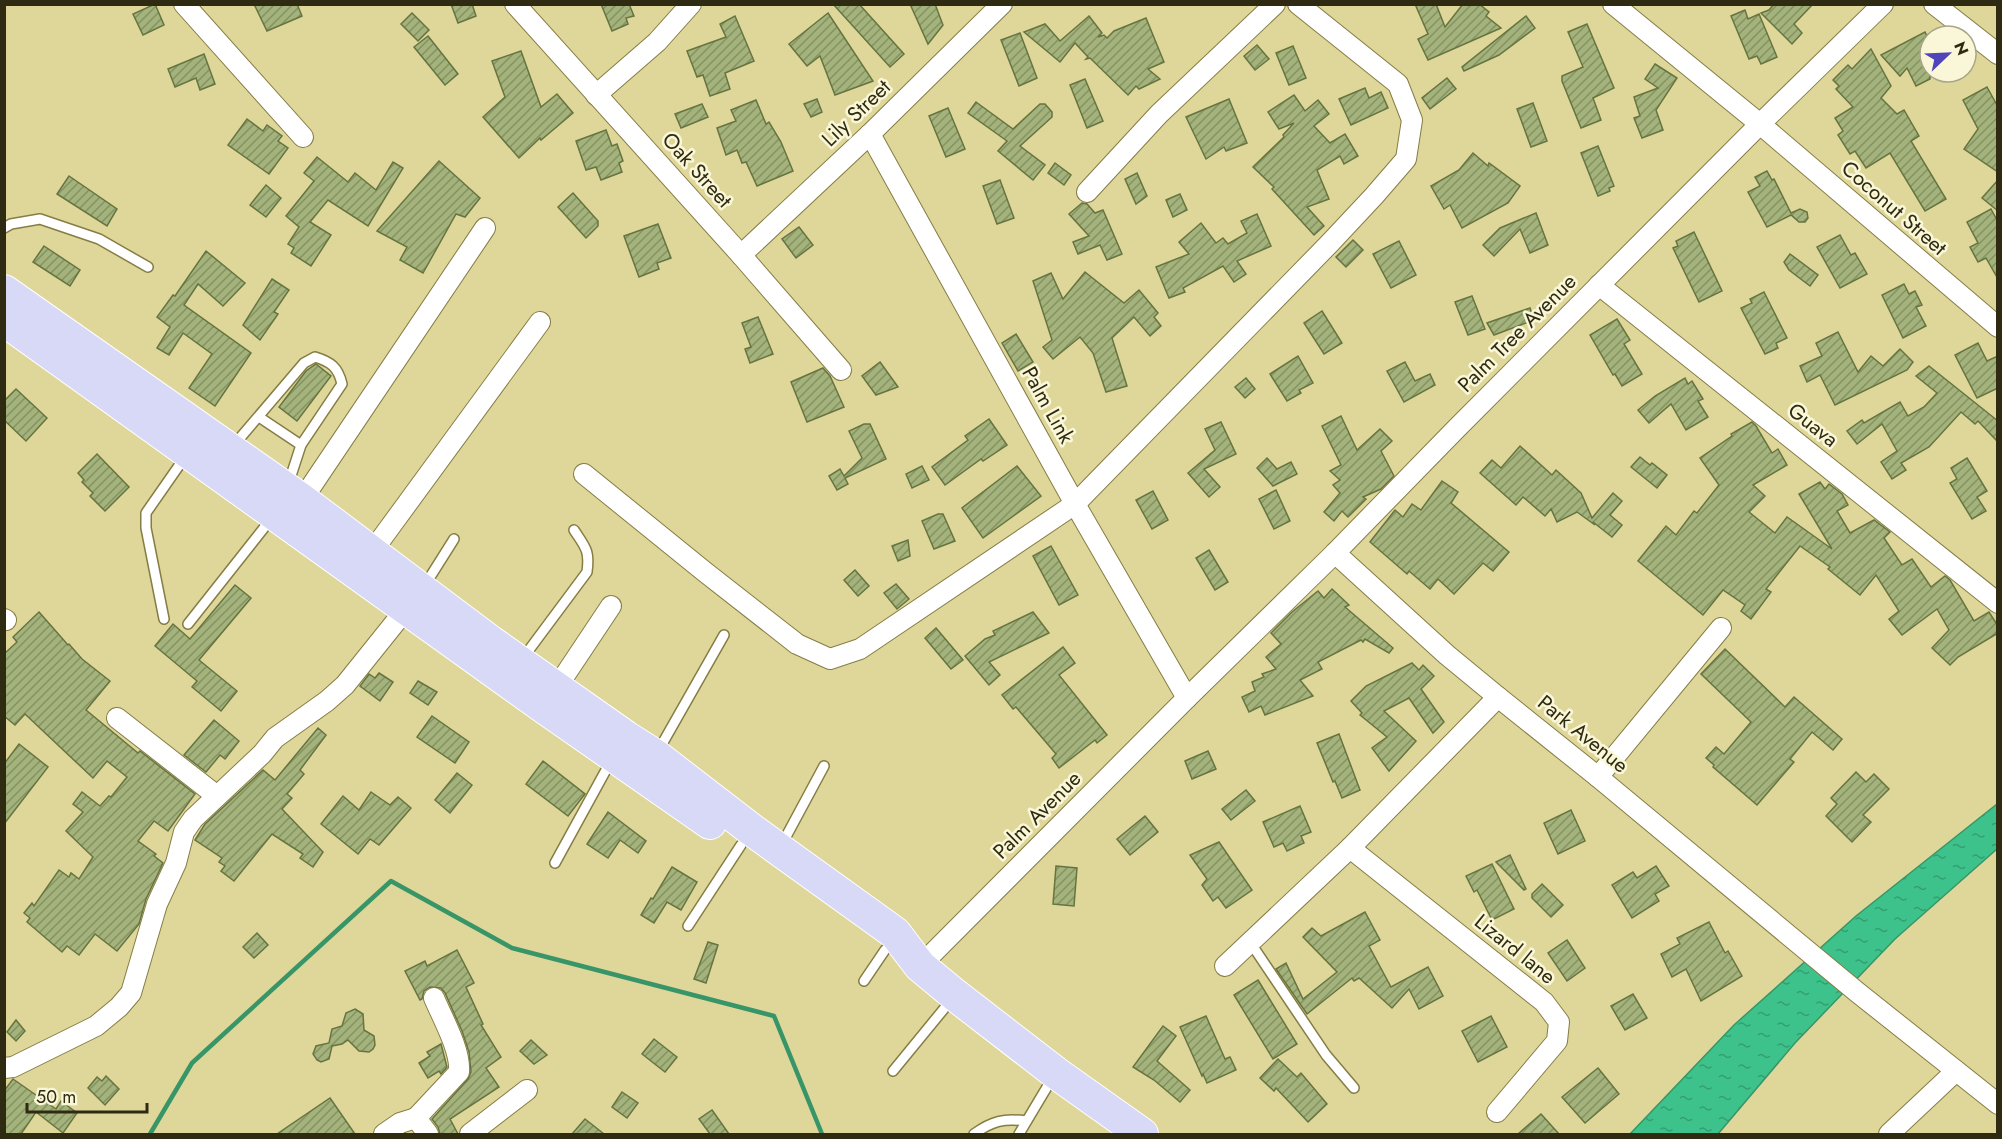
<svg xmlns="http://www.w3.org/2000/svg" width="2002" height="1139" viewBox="0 0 2002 1139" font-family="Jost,sans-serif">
<defs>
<pattern id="water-ripples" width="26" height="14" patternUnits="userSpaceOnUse" patternTransform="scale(1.5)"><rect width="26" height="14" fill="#3dc28b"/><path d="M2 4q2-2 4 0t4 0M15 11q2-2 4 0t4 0" fill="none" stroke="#349e70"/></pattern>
<pattern id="building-hatch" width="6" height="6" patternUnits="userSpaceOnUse" patternTransform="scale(1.5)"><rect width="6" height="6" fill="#a3b37b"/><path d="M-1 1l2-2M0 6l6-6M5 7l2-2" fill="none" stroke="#859263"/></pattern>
</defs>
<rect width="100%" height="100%" fill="#dfd79a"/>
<polygon fill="url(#water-ripples)" stroke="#389567" stroke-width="1.5" points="1997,804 1997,849 1895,939 1795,1043 1718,1134 1630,1134 1734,1025 1856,916"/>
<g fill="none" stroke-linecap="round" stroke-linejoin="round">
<polyline stroke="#389567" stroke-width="4.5" points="150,1134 192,1063 391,881 512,948 774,1016 822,1134"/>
</g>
<g fill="url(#building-hatch)" stroke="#66743f" stroke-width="1.5">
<polygon points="155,4 164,25 143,35 133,14"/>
<polygon points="254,4 297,4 302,16 267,31"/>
<polygon points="451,4 472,4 476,16 458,23"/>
<polygon points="601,4 629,4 634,16 626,18 628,24 612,31"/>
<polygon points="833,4 859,4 904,54 890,67"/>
<polygon points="910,4 935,4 943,25 928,44"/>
<polygon points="1415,4 1436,4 1445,27 1463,4 1479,4 1489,12 1486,16 1501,28 1428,60 1418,39 1428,34"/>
<polygon points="1774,4 1813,4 1794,24 1802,33 1792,44 1761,13 1769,10"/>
<polygon points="1745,10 1748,19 1759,14 1777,57 1761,64 1757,56 1749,59 1731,16"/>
<polygon points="412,13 429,30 418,41 401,24"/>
<polygon points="828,13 873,81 835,95 820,56 807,66 789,44"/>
<polygon points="735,16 754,61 725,73 730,89 710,96 703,75 697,77 687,51 726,37 720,24"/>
<polygon points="1089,16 1102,33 1098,37 1104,35 1107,38 1114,31 1146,18 1164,62 1148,69 1160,79 1139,89 1136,86 1128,95 1090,58 1086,59 1088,57 1075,43 1060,62 1024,32 1045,24 1060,41"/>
<polygon points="1526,16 1535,28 1499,55 1464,71 1462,67"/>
<polygon points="1587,24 1614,88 1593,98 1601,120 1581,128 1562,81 1562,76 1583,67 1568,32"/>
<polygon points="1925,32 1930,42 1930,79 1916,86 1907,68 1900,76 1881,55"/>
<polygon points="1020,33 1037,78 1019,86 1001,40"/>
<polygon points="428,36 458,74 445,85 414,47"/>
<polygon points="1257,45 1269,59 1255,70 1244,56"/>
<polygon points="1293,46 1306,78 1289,85 1276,53"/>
<polygon points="1871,49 1891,86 1881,98 1897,114 1904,110 1919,136 1911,141 1946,199 1925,211 1890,153 1866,168 1855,151 1850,154 1838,135 1843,131 1835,118 1853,107 1836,89 1839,86 1833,80 1848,65 1852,69"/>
<polygon points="521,51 541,107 557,94 573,113 541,140 540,138 519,158 483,117 505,97 492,61"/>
<polygon points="204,54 215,84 200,90 196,78 175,87 168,69"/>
<polygon points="1655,64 1677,78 1656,110 1663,130 1642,138 1634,118 1640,116 1634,97 1658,88 1645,79"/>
<polygon points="1447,78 1456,89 1430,109 1422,98"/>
<polygon points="1085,79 1103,121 1087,128 1070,85"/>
<polygon points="1987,87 1998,107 1998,172 1964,149 1978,129 1963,100"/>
<polygon points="1365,88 1369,98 1381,92 1388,108 1351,125 1339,99"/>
<polygon points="1294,95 1305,111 1318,100 1329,114 1314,126 1330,143 1345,134 1358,156 1344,164 1340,156 1317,170 1329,199 1307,207 1324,226 1314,235 1272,189 1274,187 1253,167 1284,137 1283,135 1294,123 1279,129 1268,112"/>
<polygon points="817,99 822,112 811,117 804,104"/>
<polygon points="1229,99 1247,143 1226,151 1224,147 1206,159 1186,117"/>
<polygon points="756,100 766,124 769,122 781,142 793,171 757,186 746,162 742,163 737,150 726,155 717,128 736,121 731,110"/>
<polygon points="976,102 1013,129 1040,104 1045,104 1052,112 1052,117 1020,146 1045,165 1033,180 998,151 1007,141 968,113"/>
<polygon points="1533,103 1547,141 1531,147 1517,109"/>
<polygon points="702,104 708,117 681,128 675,114"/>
<polygon points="948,108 965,149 946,157 929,116"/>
<polygon points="247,119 263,131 267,125 282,136 278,141 288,148 269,174 228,145"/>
<polygon points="606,130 612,146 617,144 623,161 619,163 622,172 601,180 596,167 586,170 576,141"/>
<polygon points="1598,146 1614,186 1609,188 1610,191 1598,196 1581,153"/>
<polygon points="1473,153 1488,166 1489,163 1520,186 1508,203 1462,228 1450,205 1444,209 1431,186 1459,170"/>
<polygon points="317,157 348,182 355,173 376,190 393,162 403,168 368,226 328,200 310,222 331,235 311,266 291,253 294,248 288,244 299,227 286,216 314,181 304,173"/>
<polygon points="439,161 480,198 465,217 456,214 423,273 400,260 407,247 377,231"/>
<polygon points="1055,163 1071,175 1064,185 1048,173"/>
<polygon points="1767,171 1772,180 1774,179 1791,213 1800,209 1807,212 1808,218 1805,222 1799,222 1791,215 1767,227 1748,192 1760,186 1755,177"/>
<polygon points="1137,173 1147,196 1136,204 1125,179"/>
<polygon points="69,176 117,209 107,226 57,194"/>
<polygon points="1000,180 1014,218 997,224 983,186"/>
<polygon points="1998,180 1998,211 1982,198"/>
<polygon points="266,185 281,198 266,217 250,205"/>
<polygon points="573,193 598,221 598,226 586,238 558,207"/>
<polygon points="1180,194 1187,210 1173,217 1166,200"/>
<polygon points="1082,203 1087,204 1095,213 1103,210 1122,254 1107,260 1100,245 1078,254 1073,242 1089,236 1069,214"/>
<polygon points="1991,209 1998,222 1998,279 1986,258 1978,262 1970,247 1978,243 1967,222"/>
<polygon points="1536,213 1548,245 1530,253 1520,229 1494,256 1483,245 1500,228"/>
<polygon points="1257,214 1271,246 1237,261 1246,274 1234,282 1223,266 1183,288 1185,292 1169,298 1156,267 1189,254 1179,242 1201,223 1216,243 1223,238 1228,244 1247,233 1241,221"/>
<polygon points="658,224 671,258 657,263 659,269 639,277 624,236"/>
<polygon points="799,227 813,245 796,258 782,239"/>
<polygon points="1694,232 1722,291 1699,302 1673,248 1678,246 1676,241"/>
<polygon points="1840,235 1851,255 1855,253 1867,274 1840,288 1817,247"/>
<polygon points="1353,240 1363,250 1346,267 1336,257"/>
<polygon points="1399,241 1416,275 1391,288 1373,254"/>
<polygon points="44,246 80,270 70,286 33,262"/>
<polygon points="206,251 245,283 223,306 198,284 184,305 251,353 215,406 189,388 212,354 183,333 169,355 157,348 170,327 157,317 173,295 175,296"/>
<polygon points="1790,254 1818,275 1810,286 1789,270 1784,262"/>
<polygon points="1085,272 1124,303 1139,290 1158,313 1154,317 1161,326 1150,336 1134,317 1112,338 1127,386 1106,392 1093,353 1080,337 1053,359 1043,347 1052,340 1033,281 1051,273 1063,299"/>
<polygon points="272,279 289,290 274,312 278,314 260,340 243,325"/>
<polygon points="1904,284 1909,294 1915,291 1922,305 1916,307 1926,326 1903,338 1882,295"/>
<polygon points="1764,292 1787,338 1776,343 1778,348 1765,354 1741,308 1752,303 1750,299"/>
<polygon points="1472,296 1485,329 1468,335 1455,302"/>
<polygon points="1530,308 1534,320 1494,335 1487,323"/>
<polygon points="1322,311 1342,343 1324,354 1304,323"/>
<polygon points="758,317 773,354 750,363 745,349 751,347 742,323"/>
<polygon points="1617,319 1630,340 1624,344 1642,374 1622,386 1615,374 1613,375 1590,335"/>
<polygon points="1838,332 1858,372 1871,356 1883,366 1900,349 1913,362 1907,370 1835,405 1820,375 1807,382 1800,366 1822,356 1816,343"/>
<polygon points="1016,334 1033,362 1018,371 1002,343"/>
<polygon points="1978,343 1987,361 1998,356 1998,388 1977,398 1955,355"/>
<polygon points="1298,356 1313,383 1299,390 1301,393 1287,401 1270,374"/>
<polygon points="880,362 898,387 876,395 862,376"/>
<polygon points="1405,362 1415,381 1430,374 1435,385 1404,402 1387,371"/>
<polygon points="316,364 331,376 297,421 279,407 306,371"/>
<polygon points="1929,366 1998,421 1998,442 1978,421 1975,424 1961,412 1929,447 1901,463 1906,470 1892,479 1881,462 1897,451 1882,424 1857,444 1847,431 1862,420 1864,423 1900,402 1908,416 1924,407 1937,393 1916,376"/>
<polygon points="823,368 830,376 844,407 807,422 791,382"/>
<polygon points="1246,378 1255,389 1245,398 1235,387"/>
<polygon points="1685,378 1688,384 1692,381 1703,399 1698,401 1708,417 1686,430 1671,404 1649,423 1638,410 1655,396"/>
<polygon points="16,389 47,418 26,441 4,420 4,401"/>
<polygon points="1341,416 1357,450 1380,429 1392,441 1381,451 1394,476 1381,489 1363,497 1366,499 1348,517 1342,511 1334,521 1324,512 1340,493 1333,485 1340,480 1330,471 1341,465 1322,426"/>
<polygon points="989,419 1007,445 983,461 981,459 945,485 932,467 968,440 965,436"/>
<polygon points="1221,422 1236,454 1204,469 1220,487 1209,497 1188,473 1215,450 1205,429"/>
<polygon points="1752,422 1756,426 1772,453 1778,449 1787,465 1753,485 1765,496 1749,512 1775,533 1787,517 1832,549 1799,494 1820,482 1825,489 1829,484 1842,494 1848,505 1837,511 1850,533 1874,520 1890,532 1884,538 1902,565 1912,559 1931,587 1945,576 1950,580 1974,621 1989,612 1998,626 1998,633 1958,657 1950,665 1932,648 1949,630 1937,609 1902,635 1889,619 1899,611 1876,575 1860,595 1828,569 1830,567 1800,546 1766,589 1771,592 1751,619 1741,611 1745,605 1723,590 1703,615 1638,561 1666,526 1676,535 1694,511 1697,513 1719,485 1700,458 1732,436 1731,434"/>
<polygon points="864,424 870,424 886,459 845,478 848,484 837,490 829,476 840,469 844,476 862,458 849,431"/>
<polygon points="1520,446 1552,475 1556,470 1581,493 1592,518 1613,493 1622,501 1610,515 1622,525 1612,537 1593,522 1595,525 1577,512 1557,522 1551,509 1545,516 1523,497 1516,505 1480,473 1492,460 1501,468"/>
<polygon points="97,454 129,487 105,511 90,496 93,493 82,482 84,480 78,473"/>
<polygon points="1640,457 1650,465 1652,463 1667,475 1657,488 1631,467"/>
<polygon points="1267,458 1277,469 1291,462 1297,474 1273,486 1257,468"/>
<polygon points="1967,458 1987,491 1977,497 1986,511 1972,519 1950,483 1957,479 1951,468"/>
<polygon points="922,466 929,480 912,488 906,474"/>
<polygon points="1017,466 1041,496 983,538 962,508"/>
<polygon points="1442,481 1458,492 1451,503 1509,552 1493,571 1483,563 1454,594 1438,579 1430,589 1409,571 1407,574 1370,542 1395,510 1403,517 1412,504 1421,510"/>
<polygon points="1276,490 1290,521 1274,529 1259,499"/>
<polygon points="1153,491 1168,520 1152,529 1136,500"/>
<polygon points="938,514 943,514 955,541 934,549 922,521"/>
<polygon points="908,540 910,556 898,561 892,546"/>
<polygon points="1051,546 1078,595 1059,605 1033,556"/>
<polygon points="1209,550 1228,582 1215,590 1196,558"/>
<polygon points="855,570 869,586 858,596 844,580"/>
<polygon points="896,584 909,599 897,609 884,593"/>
<polygon points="235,585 251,598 199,660 237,691 221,711 192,687 197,681 155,646 173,624 190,639"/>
<polygon points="1332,589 1349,605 1345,607 1393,648 1389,653 1365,639 1363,642 1361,640 1318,662 1322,669 1300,680 1313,696 1265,715 1261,706 1249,712 1242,697 1255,691 1252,682 1264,677 1262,674 1276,669 1266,657 1281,644 1271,633 1292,612 1318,591 1324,598"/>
<polygon points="39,612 68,645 69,644 82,659 110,681 86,710 138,753 140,751 195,794 168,831 154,821 138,841 156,854 154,856 163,863 146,899 139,924 117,951 95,934 79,955 67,946 62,952 27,922 30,918 24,913 32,903 34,906 59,870 69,877 71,873 79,879 93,857 66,831 83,812 73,804 82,792 100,806 109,796 111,797 127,777 107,761 93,778 25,714 15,725 4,716 4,654 17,642 13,637"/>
<polygon points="1033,612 1049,633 989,662 1000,675 989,685 965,656 985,639 995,635 993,631"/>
<polygon points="936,628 963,660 951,669 925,638"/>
<polygon points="1063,647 1075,663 1059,675 1107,735 1097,743 1095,740 1059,768 1052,758 1056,754 1016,707 1013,709 1002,695"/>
<polygon points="1725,649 1785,707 1794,697 1842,739 1833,750 1812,732 1790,759 1794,762 1757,805 1713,767 1714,765 1706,758 1716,747 1724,754 1751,722 1701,674"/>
<polygon points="1412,663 1419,670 1423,665 1434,676 1421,689 1444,722 1433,733 1409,698 1384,711 1416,741 1389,771 1372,748 1387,737 1360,715 1362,713 1351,701 1366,686"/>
<polygon points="379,673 393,682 380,701 360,686 369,674 375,678"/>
<polygon points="418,681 437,692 428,705 410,693"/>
<polygon points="432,716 469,742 455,763 417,737"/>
<polygon points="214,720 239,741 225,759 220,755 206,772 184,755"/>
<polygon points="318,728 326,735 300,770 304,774 287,794 292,798 282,809 323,852 313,867 300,858 303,854 272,834 234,881 221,871 225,866 219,862 222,858 195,840 205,824 263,770 275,780"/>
<polygon points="1339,734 1360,790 1342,798 1335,781 1333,782 1317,743"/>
<polygon points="19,744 48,767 4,824 4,764"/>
<polygon points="1208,751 1216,769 1192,779 1185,761"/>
<polygon points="543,761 585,794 568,816 526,784"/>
<polygon points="1856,772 1866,782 1874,774 1889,789 1863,815 1871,822 1852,842 1826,816 1837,804 1831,798"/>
<polygon points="457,773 472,785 450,813 435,800"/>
<polygon points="1246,790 1255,801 1231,820 1222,809"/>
<polygon points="371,792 390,805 398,797 411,808 379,845 370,839 358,854 321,824 343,796 359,810"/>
<polygon points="1300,806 1311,832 1301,836 1304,843 1287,851 1283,843 1274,847 1263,822"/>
<polygon points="1571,810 1585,841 1558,854 1544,823"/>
<polygon points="608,812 646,841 638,853 620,840 608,858 587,844"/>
<polygon points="1145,816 1158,832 1130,855 1117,839"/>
<polygon points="1219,842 1252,890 1226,908 1218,897 1213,901 1202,885 1207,879 1190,855"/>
<polygon points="1510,855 1526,889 1524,890 1496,862"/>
<polygon points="1492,864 1514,909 1492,920 1477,890 1474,892 1466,876"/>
<polygon points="1056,866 1077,868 1074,906 1053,904"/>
<polygon points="1656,866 1669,886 1655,894 1659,901 1632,918 1612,885 1633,872 1637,878"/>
<polygon points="672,867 697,882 681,910 667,902 654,923 641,915 651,898 653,899"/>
<polygon points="1542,884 1563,905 1551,917 1532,898 1532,894"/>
<polygon points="1365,912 1380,940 1369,946 1391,987 1428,967 1443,996 1419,1009 1409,989 1392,1008 1359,978 1354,981 1352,978 1307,1014 1276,969 1286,963 1303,999 1337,972 1303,937 1312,928 1321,936"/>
<polygon points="1709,922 1725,953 1728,951 1742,976 1701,1001 1686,969 1672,977 1661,954 1680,944 1677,938"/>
<polygon points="257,933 268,945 254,958 243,947"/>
<polygon points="1567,940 1585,968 1567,981 1548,953"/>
<polygon points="708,942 718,945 706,983 694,979"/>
<polygon points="457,950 474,983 466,987 483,1024 481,1025 501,1057 486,1068 499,1087 450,1119 458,1134 440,1134 438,1127 432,1119 468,1079 471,1072 469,1052 462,1031 445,993 441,988 430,987 424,991 422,999 420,1000 405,971 425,961 427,966"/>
<polygon points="1258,980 1297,1044 1273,1059 1234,995"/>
<polygon points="1633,994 1647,1018 1625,1030 1611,1006"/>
<polygon points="355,1009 363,1014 364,1030 374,1036 375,1045 373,1049 369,1052 359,1051 348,1040 342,1044 332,1046 329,1059 321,1062 317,1060 313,1054 316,1046 329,1043 332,1029 342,1026 346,1013"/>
<polygon points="1206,1016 1225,1059 1230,1057 1236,1070 1207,1083 1203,1074 1202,1076 1180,1027"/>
<polygon points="1491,1016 1507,1047 1478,1062 1462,1031"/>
<polygon points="16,1020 25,1031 16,1041 7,1032"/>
<polygon points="1163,1026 1176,1036 1157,1061 1190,1090 1180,1102 1154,1080 1133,1067"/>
<polygon points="654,1039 677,1057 665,1072 642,1054"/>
<polygon points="531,1040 547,1055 534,1064 520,1051"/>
<polygon points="441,1044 447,1067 441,1074 439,1071 428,1078 419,1063 430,1056 427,1052"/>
<polygon points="1278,1059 1297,1077 1301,1073 1327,1104 1308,1122 1276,1088 1274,1091 1260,1078"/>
<polygon points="1598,1068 1619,1094 1585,1123 1562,1097"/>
<polygon points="106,1076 119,1089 105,1105 88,1088 97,1077 102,1081"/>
<polygon points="13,1079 56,1109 61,1101 77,1113 63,1133 36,1112 21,1134 4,1134 4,1091"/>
<polygon points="622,1092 638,1103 627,1118 612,1107"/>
<polygon points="330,1098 355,1134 277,1134"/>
<polygon points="712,1110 729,1134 710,1134 699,1119"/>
<polygon points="1541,1114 1559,1134 1518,1134"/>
<polygon points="585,1119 604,1134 572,1134"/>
</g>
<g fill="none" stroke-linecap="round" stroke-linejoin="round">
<defs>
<g id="lane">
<polyline points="4,228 11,224 40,219 99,239 148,267"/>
<polyline points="259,417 301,445"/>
<path d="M234,445L304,363L315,357C331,362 338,367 342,384L301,445L288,485"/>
<polyline points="425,585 454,539"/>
<polyline points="164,619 146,528 146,513 185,457"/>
<polyline points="188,624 271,519"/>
<path d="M523,658L587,572C590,550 585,547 574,530"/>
<polyline points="657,753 724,635"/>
<polyline points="781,846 824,766"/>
<polyline points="555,863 612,759"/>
<polyline points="688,926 741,845"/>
<polyline points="1250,942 1326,1055 1354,1088"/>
<polyline points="864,981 885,950"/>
<polyline points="893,1071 952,999"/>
<path d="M974,1134C992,1121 1004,1118 1026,1121"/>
<polyline points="1019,1134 1053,1077"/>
</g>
<g id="street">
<polyline points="184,4 303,137"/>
<polyline points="515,4 741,255 841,370"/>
<polyline points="1613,4 1760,124 1998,327"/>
<polyline points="1934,4 1998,54"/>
<polyline points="596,95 657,42 691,4"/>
<polyline points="870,134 1075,504 1187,698"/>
<polyline points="1087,192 1159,114 1275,4"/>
<polyline points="741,255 870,134 1002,4"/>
<polyline points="1599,285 1998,603"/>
<polyline points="584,474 705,572 797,644 830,659 860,649 1075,504 1330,243 1374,196 1406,159 1412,120 1398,84 1298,4"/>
<polyline points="302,500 485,228"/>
<polyline points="371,553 540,322"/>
<polyline points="1335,553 1447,655 1498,697 1598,777 1857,992 1998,1104"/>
<polyline points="4,619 6,620"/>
<polyline points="557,687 611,606"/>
<polyline points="117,718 217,796"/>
<polyline points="1598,777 1721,628"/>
<polyline points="1350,848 1544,1002 1559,1022 1557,1041 1497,1112"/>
<polyline points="920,966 1187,698 1335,553 1457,428 1760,124 1883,4"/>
<polyline points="1225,966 1350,848 1498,697"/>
<polyline points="4,1068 13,1067 96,1026 119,1007 131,993 157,904 176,863 184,832 193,819 262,754 275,738 327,701 345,685 406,609"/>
<path d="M416,1118L459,1072C461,1051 443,1019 434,998"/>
<polyline points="384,1134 400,1123 416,1118 428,1134"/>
<polyline points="470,1134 527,1090"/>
<polyline points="1889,1134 1956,1071"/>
</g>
<g id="primary">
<polyline points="4,291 302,500 491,642 626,737 656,756 752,830 895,933 920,966 955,995 1056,1073 1142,1134"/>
<polyline points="4,320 542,706 710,823"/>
</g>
</defs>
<use href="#lane" stroke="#857d44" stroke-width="12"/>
<use href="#street" stroke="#857d44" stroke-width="22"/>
<use href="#primary" stroke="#fff" stroke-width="34"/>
<use href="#lane" stroke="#fff" stroke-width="9"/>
<use href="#street" stroke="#fff" stroke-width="20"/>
<use href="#primary" stroke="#d7d9f6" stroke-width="32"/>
</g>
<g text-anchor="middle" stroke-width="5" stroke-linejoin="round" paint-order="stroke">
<g font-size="21" fill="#2e2b12" stroke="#faf7d9">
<text transform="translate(856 113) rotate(-44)" y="7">Lily Street</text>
<text transform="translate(697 170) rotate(48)" y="7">Oak Street</text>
<text transform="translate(1894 208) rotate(41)" y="7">Coconut Street</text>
<text transform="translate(1517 333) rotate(-45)" y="7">Palm Tree Avenue</text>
<text transform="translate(1048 405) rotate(61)" y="7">Palm Link</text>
<text transform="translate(1813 425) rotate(38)" y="7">Guava</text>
<text transform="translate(1583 734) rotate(39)" y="7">Park Avenue</text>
<text transform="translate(1037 815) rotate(-45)" y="7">Palm Avenue</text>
<text transform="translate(1515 949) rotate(39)" y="7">Lizard lane</text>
</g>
</g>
<rect width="2002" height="1139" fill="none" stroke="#2e2b12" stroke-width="12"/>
<g transform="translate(1948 54) rotate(67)"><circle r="28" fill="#faf7d9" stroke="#a8a589" stroke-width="1.5"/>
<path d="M0-4.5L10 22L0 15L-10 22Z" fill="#5044bb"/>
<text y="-9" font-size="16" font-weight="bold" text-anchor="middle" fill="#2e2b12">N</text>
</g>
<path d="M27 1103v9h120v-9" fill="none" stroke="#2e2b12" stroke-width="3"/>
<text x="36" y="1103" font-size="18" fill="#2e2b12" stroke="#faf7d9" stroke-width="4.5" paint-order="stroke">50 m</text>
</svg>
